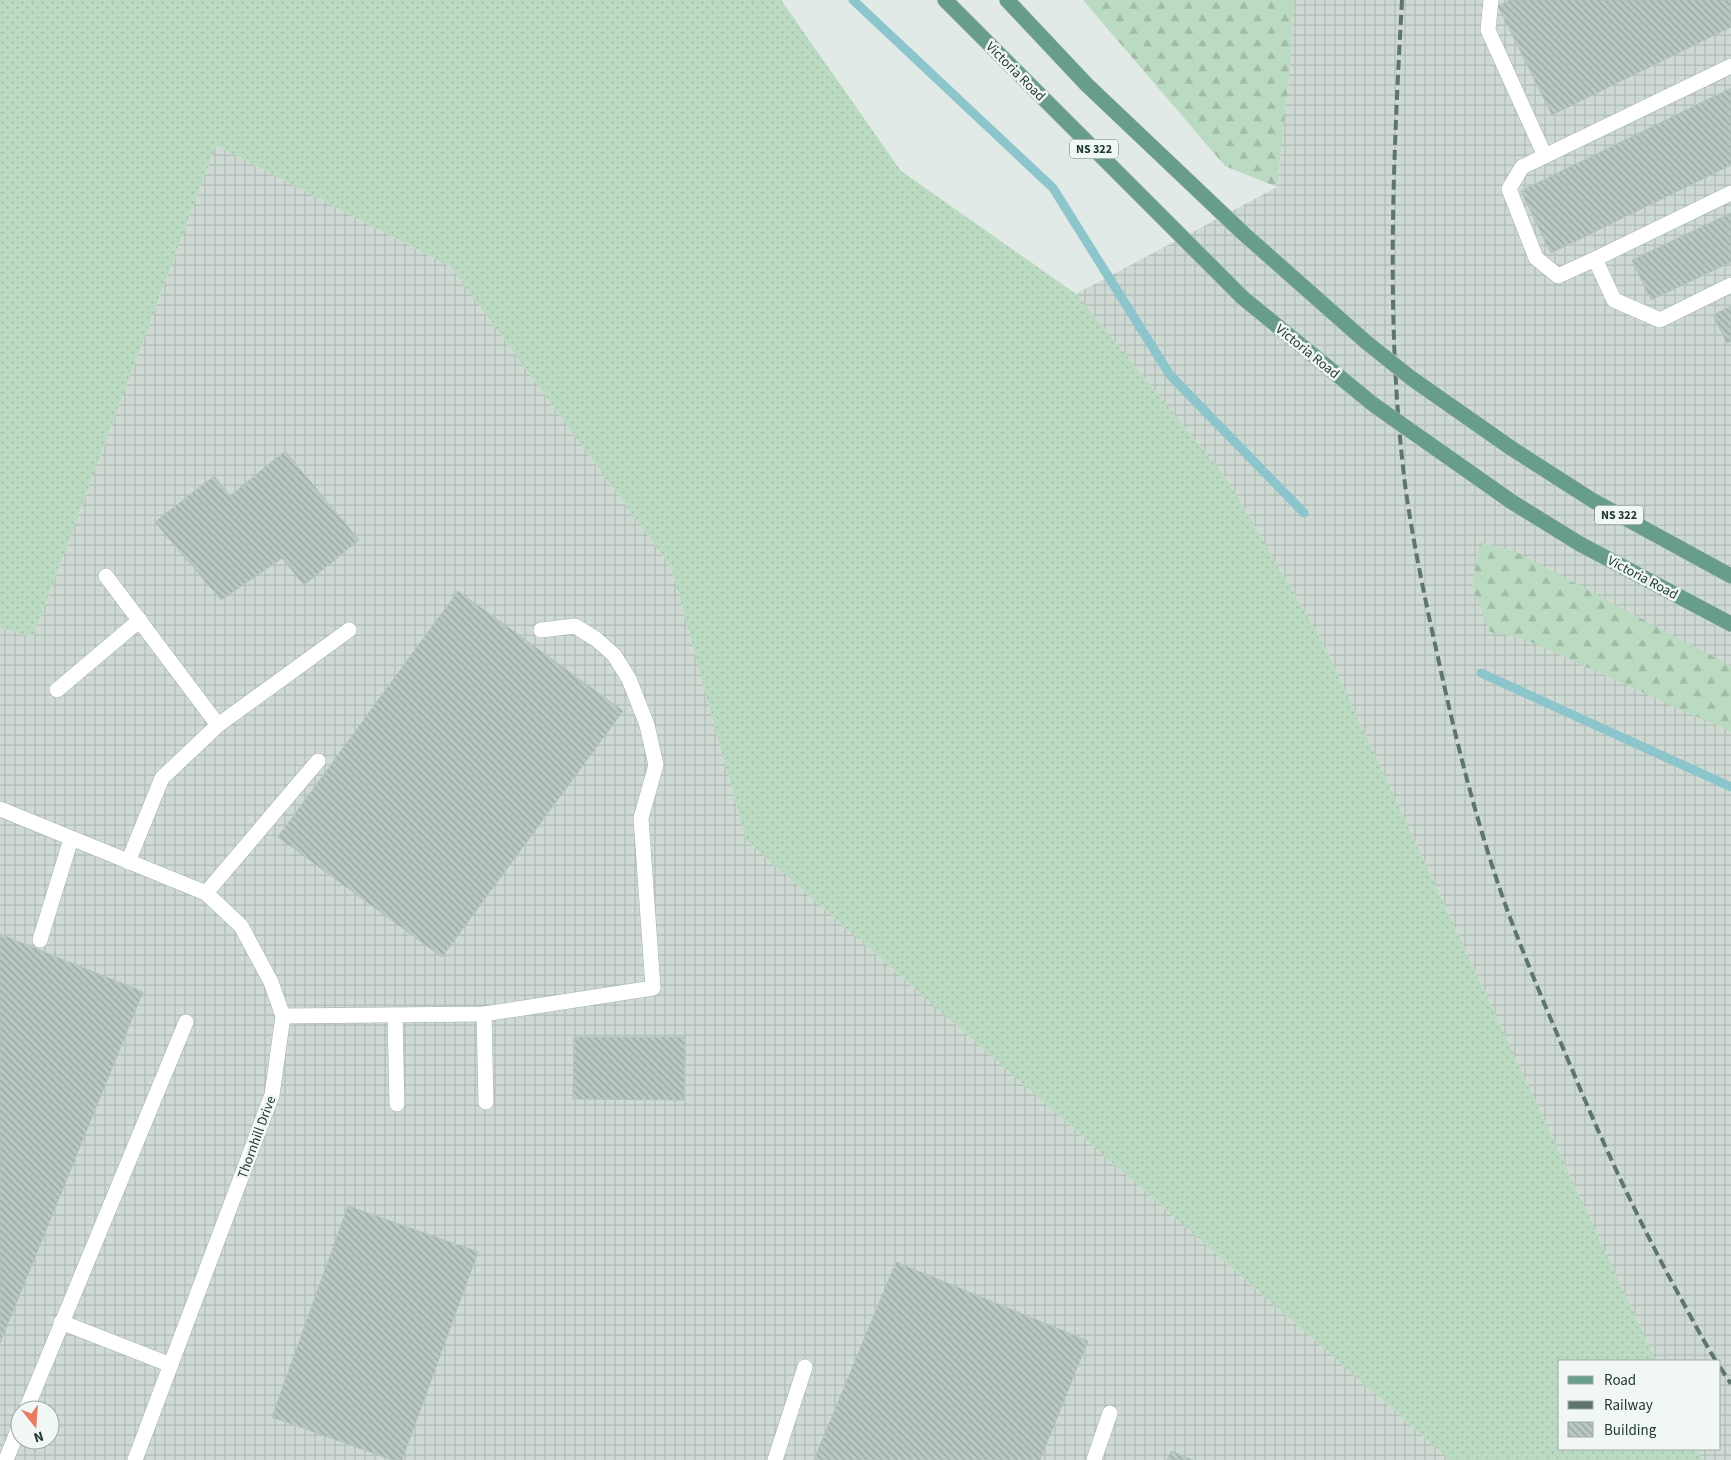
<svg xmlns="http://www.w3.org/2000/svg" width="1731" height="1460" viewBox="0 0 1731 1460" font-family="'Source Sans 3',sans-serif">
<defs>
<pattern id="industrial-grid" width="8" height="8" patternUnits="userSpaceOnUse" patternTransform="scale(1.25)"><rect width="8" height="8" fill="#cfdad5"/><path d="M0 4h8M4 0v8" fill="none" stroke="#b1bcb7"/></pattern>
<pattern id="grass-dots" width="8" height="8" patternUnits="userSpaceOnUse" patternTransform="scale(1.25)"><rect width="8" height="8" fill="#bbdac2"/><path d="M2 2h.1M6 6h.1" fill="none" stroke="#a0bca7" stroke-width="1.8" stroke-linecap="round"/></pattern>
<pattern id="forest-firs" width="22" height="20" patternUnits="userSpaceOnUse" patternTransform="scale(1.25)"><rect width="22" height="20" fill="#bbdac2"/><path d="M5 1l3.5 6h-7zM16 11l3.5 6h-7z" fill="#a0bca7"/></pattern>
<pattern id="building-back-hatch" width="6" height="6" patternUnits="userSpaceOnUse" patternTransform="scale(1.25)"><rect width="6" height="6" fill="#b9c8c1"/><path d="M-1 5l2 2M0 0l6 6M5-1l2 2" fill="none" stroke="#96a39d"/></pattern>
</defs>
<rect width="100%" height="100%" fill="#e1eae6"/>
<g fill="url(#industrial-grid)" fill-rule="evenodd">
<polygon points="1294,0 1731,0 1731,1460 1702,1460 1696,1449 1720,1449 1720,1361 1656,1361 1323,643 1227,479 1076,294 1277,187 1289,78"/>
<path d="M216,145L451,267L671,567L746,840L1448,1458L1447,1460H0V628L33,637ZM20,1410H50V1440H20Z"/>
</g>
<polygon fill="url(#grass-dots)" points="0,0 781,0 901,171 1076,294 1227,479 1323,643 1656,1361 1560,1361 1560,1449 1696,1449 1702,1460 1447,1460 1448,1458 746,840 671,567 451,267 216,145 33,637 0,628"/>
<g fill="url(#forest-firs)">
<polygon points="1083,0 1294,0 1289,78 1277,187 1225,166"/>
<polygon points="1480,542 1514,551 1731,666 1731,732 1524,639 1490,632 1472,585"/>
</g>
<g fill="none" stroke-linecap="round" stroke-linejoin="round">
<g stroke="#8cc5cc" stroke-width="9">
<polyline points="853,0 1053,188 1170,375 1304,513"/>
<polyline points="1481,673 1731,787"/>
</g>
</g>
<g fill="url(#building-back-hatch)" stroke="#b4c3bc">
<polygon points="1510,0 1731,0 1731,27 1552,115 1498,6"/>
<polygon points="1731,88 1731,165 1551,253 1521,191"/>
<polygon points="1731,213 1731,262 1651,300 1632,260"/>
<polygon points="1731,306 1731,341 1727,343 1713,315"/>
<polygon points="285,451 359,540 304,585 282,558 221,600 155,522 214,476 230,496"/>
<polygon points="458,591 623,711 442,957 278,837"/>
<polygon points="0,934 143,992 0,1343"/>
<polygon points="574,1037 685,1037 684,1100 573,1099"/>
<polygon points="348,1206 478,1252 402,1460 392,1460 272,1417"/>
<polygon points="896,1262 1088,1341 1040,1460 814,1460"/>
<polygon points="1171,1451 1193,1460 1167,1460"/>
</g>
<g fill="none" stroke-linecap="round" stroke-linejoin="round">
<defs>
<g id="lane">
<polyline points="1491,0 1488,30 1545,156"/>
<polyline points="1731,193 1595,259 1614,300 1660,320 1731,285"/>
<polyline points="1595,259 1558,276 1536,258 1509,189 1522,167 1731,66"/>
<polyline points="106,576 218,725"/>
<polyline points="57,690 140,620"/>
<polyline points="128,862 162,778 218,725 349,630"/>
<polyline points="206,893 318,761"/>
<polyline points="40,940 71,839"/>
<polyline points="484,1014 486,1102"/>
<polyline points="395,1015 397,1104"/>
<polyline points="283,1016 484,1014 653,988 641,818 656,765 647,725 629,679 614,655 596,639 575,626 541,630"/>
<polyline points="61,1322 171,1365"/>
<polyline points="26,1410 186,1022"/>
<polyline points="6,1460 20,1425"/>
<polyline points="775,1460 805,1367"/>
<polyline points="1094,1460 1110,1413"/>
</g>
<polyline id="street" points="0,809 206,893 241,926 271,982 283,1016 272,1095 135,1460"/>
<g id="primary">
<polyline points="945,0 1243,298"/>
<polyline points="1007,0 1087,85 1244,234"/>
<polyline points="1511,448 1592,500 1731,576"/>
<polyline points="1512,502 1580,544 1731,624"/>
</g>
</defs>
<use href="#lane" stroke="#a4b2ac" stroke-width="16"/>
<use href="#street" stroke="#a4b2ac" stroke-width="16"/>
<use href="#primary" stroke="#bdc4c2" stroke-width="16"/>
<use href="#lane" stroke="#fff" stroke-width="15"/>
<use href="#street" stroke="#fff" stroke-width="15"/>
<use href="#primary" stroke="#689d8d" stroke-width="15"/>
<g stroke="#5d756e" stroke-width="4" stroke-dasharray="10 5" stroke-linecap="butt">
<path d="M1402,0C1393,163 1385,329 1406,492C1414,546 1425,600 1437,653C1455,737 1476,821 1504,901C1524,957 1548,1012 1571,1067C1602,1142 1636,1215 1674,1286C1688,1311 1701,1337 1716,1361"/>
<polyline points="1720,1367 1731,1384"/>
</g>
<defs>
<g id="primary-bridge">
<polyline points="1244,234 1366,342 1411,378 1511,448"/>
<polyline points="1243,298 1374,405 1512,502"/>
</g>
</defs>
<use href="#primary-bridge" stroke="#bdc4c2" stroke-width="16" stroke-linecap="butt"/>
<use href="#primary-bridge" stroke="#689d8d" stroke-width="15"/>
</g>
<g text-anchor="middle" stroke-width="5" stroke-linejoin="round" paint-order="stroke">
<g fill="#f1f7f4" stroke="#60736c" stroke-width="1">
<rect x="1070" y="139.5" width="48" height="19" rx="4"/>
<rect x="1595" y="505.5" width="48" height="19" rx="4"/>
</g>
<g font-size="12" font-weight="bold" fill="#223a32">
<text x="1094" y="153">NS 322</text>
<text x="1619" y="519">NS 322</text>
</g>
<g font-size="14" fill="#223a32" stroke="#f1f7f4">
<text transform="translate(1016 71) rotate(45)" y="5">Victoria Road</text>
<text transform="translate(1308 351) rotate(39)" y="5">Victoria Road</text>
<text transform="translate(1643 577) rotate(28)" y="5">Victoria Road</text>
<text transform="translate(256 1137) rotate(-70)" y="5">Thornhill Drive</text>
</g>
</g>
<rect x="1558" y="1360" width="162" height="90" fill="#f1f7f4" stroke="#9eaba6"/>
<rect x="1568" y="1376" width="25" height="8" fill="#689d8d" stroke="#9eaba6"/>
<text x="1604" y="1385" font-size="15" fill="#223a32">Road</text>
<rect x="1568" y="1401" width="25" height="8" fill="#5d756e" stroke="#9eaba6"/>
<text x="1604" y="1410" font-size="15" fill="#223a32">Railway</text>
<rect x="1568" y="1422" width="25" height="15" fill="url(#building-back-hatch)" stroke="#9eaba6"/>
<text x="1604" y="1435" font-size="15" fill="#223a32">Building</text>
<g transform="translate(35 1425) rotate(163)"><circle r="24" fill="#f1f7f4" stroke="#9eaba6"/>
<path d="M0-4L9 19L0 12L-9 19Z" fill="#e87c61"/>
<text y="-8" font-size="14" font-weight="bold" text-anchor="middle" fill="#223a32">N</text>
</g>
</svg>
